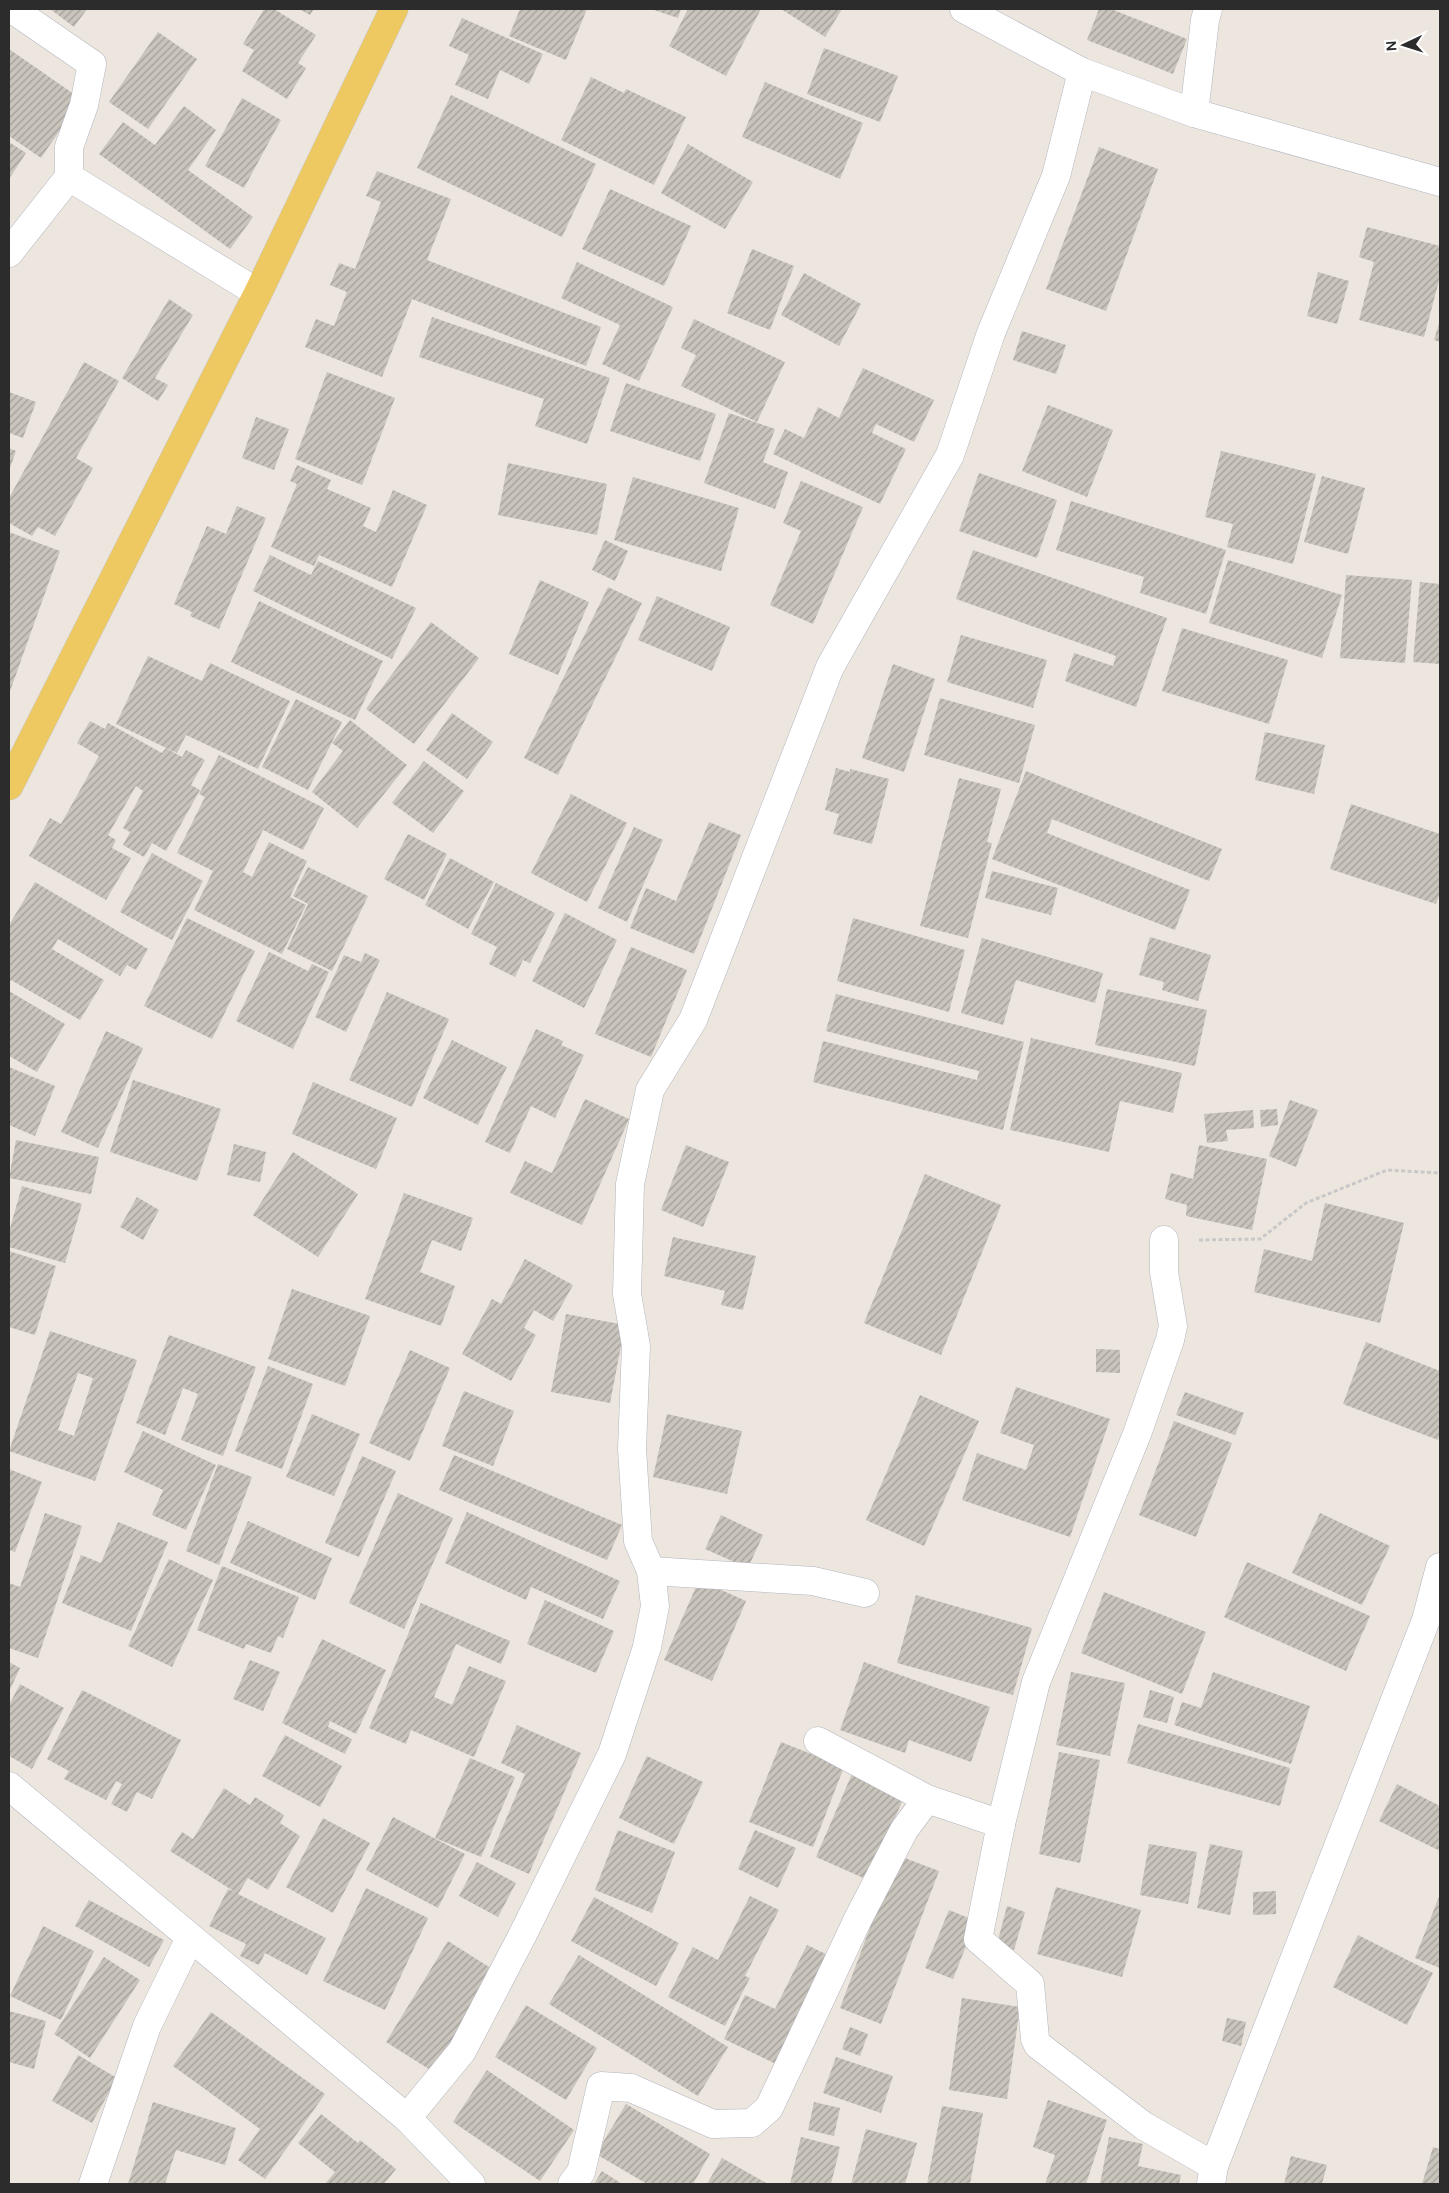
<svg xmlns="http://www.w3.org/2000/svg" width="1449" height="2193" viewBox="0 0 1449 2193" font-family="'DM Sans',sans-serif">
<defs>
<pattern id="building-hatch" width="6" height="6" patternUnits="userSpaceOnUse" patternTransform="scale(1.25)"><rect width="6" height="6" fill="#c9c4bc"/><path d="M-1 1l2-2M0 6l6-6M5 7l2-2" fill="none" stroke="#a39f99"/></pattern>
</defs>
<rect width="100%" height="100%" fill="#ede6de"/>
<g fill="url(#building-hatch)" fill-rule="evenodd">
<polygon points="50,9 87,9 74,27"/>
<polygon points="264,9 274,9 316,35 298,63 306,68 287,99 242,71 254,50 243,44"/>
<polygon points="299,9 314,9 310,15"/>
<polygon points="520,9 587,9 566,60 509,36"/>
<polygon points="651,9 681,9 678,18"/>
<polygon points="688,9 761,9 726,76 669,46"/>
<polygon points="781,9 842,9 825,37"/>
<polygon points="1099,9 1111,9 1187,39 1173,74 1087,40"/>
<polygon points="462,18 543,54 529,84 500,70 488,99 455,85 469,55 449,46"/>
<polygon points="158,32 197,59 148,129 109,102"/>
<polygon points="824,48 898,76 880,122 807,94"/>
<polygon points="9,49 81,99 41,158 9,136"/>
<polygon points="591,77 624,93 626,89 686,117 654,185 561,140"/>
<polygon points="765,82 863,123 840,179 742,137"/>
<polygon points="451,95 596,164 562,237 417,168"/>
<polygon points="242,98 281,120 244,188 205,166"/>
<polygon points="184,106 216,130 188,170 253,217 230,249 99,154 123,122 155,145"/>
<polygon points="9,142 26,153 9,179"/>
<polygon points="688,144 753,182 725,229 661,193"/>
<polygon points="1099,147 1158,169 1106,311 1046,289"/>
<polygon points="377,171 451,199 427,260 601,327 586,366 412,299 382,377 305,347 316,319 334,326 347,292 330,285 339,263 355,269 381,202 366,196"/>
<polygon points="610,189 691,226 664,286 582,249"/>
<polygon points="1367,227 1440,246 1440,277 1424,337 1359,320 1374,262 1359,257"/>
<polygon points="752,249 794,266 770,330 727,313"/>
<polygon points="577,262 673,307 639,381 602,364 620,325 561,298"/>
<polygon points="1318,272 1349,281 1337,324 1307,316"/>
<polygon points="804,273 861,304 839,346 781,315"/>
<polygon points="169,299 193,315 155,378 168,385 158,401 122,378"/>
<polygon points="432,317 610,378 587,444 535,426 544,399 419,357"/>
<polygon points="694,319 785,362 757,422 681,386 696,355 681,348"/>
<polygon points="1440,320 1440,342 1434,340"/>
<polygon points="1022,331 1066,345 1056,374 1013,360"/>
<polygon points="84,362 119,381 76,458 93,468 55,536 38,527 32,536 9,523 9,498"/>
<polygon points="863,368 934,400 914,442 876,424 872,433 906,449 880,504 773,454 785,429 804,438 818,407 839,418"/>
<polygon points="327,372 395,398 362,485 295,459"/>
<polygon points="626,383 716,414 700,461 610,431"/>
<polygon points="9,392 36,402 23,438 9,433"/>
<polygon points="1048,405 1113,430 1087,497 1022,471"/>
<polygon points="729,413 775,429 763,462 788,472 775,509 704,483"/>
<polygon points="256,417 289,429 274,470 242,458"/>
<polygon points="9,448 16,451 9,471"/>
<polygon points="1221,451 1316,474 1293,564 1227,547 1233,524 1205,517"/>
<polygon points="508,463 607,484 597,535 498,515"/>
<polygon points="297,465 331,480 327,489 371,508 363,526 376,532 393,490 427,505 392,587 319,555 314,566 271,547 297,484 290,481"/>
<polygon points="979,473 1057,500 1037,558 959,531"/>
<polygon points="1322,476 1365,488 1348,554 1304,542"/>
<polygon points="633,477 739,508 721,571 614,540"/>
<polygon points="801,481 863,507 813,624 770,605 801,531 783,523"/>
<polygon points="1071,501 1226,550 1206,614 1140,593 1144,577 1056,550"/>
<polygon points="237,506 266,518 219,629 190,616 192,612 174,604 207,526 226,534"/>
<polygon points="9,532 60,551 9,694"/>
<polygon points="605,540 628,551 615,581 592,570"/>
<polygon points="973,550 1167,618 1136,707 1065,681 1074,653 1113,666 1116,656 956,599"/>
<polygon points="270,555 311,575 318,561 416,608 392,659 253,591"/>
<polygon points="1228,560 1342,595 1322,658 1209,623"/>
<polygon points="1346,575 1412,580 1405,663 1340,658"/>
<polygon points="540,580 589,602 558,675 509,654"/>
<polygon points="1420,582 1440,584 1440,664 1413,662"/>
<polygon points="608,587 642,603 558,775 524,758"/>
<polygon points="657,596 730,627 712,671 638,640"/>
<polygon points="259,601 383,661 355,720 231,662"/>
<polygon points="431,622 479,658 414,744 366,709"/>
<polygon points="1182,628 1288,660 1269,724 1162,691"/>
<polygon points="961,635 1047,660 1033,708 947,682"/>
<polygon points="148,656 202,681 210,663 290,701 258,769 186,735 177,753 116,724"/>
<polygon points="893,664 935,679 904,772 862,758"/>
<polygon points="940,698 1035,725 1019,783 924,755"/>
<polygon points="296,699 342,722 308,790 262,767"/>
<polygon points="452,713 493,742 467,779 426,750"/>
<polygon points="350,720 407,765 357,828 312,792 343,751 332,743"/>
<polygon points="90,721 105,729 108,723 162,753 166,748 182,757 186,750 205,760 191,785 200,790 166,851 152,843 144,857 123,845 130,832 123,828 143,791 136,786 108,835 116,840 112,848 131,858 106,900 29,856 50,818 61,824 99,756 77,743"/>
<polygon points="1265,732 1325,745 1314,794 1255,780"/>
<polygon points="219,755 324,808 303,850 263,830 243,872 252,877 269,842 307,861 290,897 306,905 282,954 194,910 213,871 177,853 205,797 199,794"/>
<polygon points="424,761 464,791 433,833 392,803"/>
<polygon points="836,768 850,772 850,769 889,779 872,844 833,834 839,814 825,810"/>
<polygon points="1026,771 1222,849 1209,881 1052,819 1047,833 1190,890 1175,930 992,859"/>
<polygon points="959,778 1001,789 987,842 992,843 968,938 920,926"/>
<polygon points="571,794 627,823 587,902 531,873"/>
<polygon points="1351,804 1440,834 1440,893 1436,904 1330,869"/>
<polygon points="709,822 741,835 694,954 630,928 646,888 676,901"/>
<polygon points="634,827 663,840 627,922 598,908"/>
<polygon points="408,834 447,854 424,900 384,879"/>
<polygon points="152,853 203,881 172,940 120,912"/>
<polygon points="450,858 494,882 468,929 425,905"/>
<polygon points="308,867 368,896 332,971 287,949 308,904 293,896"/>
<polygon points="992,871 1058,888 1051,915 985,898"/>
<polygon points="35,882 148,949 136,970 127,965 120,976 58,939 52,949 104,980 80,1020 11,980 9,984 9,925"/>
<polygon points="496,883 555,913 530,963 523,960 515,977 489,964 497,947 471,934"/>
<polygon points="565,913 617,940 584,1008 532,981"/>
<polygon points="187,918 255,951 212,1039 144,1006"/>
<polygon points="853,918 965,950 949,1012 837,981"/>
<polygon points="1150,937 1211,955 1198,1001 1162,990 1164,982 1139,975"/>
<polygon points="982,938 1103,973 1095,1003 1016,980 1003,1025 961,1013"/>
<polygon points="631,947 687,970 651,1057 595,1034"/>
<polygon points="269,952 308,971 312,964 329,972 293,1049 236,1021"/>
<polygon points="365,953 380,960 346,1032 315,1017 344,955 361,962"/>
<polygon points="1107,989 1207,1010 1195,1066 1095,1045"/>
<polygon points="9,991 65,1024 37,1072 9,1056"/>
<polygon points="387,992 449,1019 412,1107 349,1080"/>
<polygon points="836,994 1024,1042 1003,1130 813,1082 823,1041 977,1080 979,1071 826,1031"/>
<polygon points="536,1029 563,1041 561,1045 584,1055 555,1118 531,1106 510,1153 485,1142"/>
<polygon points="106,1031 143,1048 98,1148 61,1132"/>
<polygon points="1031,1038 1182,1073 1173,1113 1120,1101 1109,1152 1010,1130"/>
<polygon points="452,1040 507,1067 478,1125 423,1098"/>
<polygon points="9,1067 55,1086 35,1136 9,1125"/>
<polygon points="133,1080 221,1109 197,1181 110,1152"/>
<polygon points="313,1082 397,1118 376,1169 292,1134"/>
<polygon points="585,1099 629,1119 582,1225 510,1193 525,1161 552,1173"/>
<polygon points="1290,1100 1318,1110 1296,1167 1269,1156"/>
<polygon points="1277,1109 1278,1125 1261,1127 1260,1110"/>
<polygon points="1253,1110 1254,1128 1226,1130 1228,1141 1207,1143 1204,1114"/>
<polygon points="16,1140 99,1157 91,1194 9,1178"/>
<polygon points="234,1144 266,1152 260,1182 227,1175"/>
<polygon points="686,1145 729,1162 703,1227 661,1210"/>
<polygon points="1199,1145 1267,1159 1252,1230 1186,1216 1187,1205 1165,1199 1171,1173 1193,1179"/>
<polygon points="293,1152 358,1194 318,1257 253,1215"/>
<polygon points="925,1174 1001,1205 941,1355 864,1323"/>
<polygon points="22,1186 82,1204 65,1263 9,1247 9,1232"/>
<polygon points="404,1193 473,1218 461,1251 432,1240 420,1272 455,1286 441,1326 365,1299"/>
<polygon points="137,1197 159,1210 143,1240 120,1227"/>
<polygon points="1325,1203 1404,1223 1380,1323 1254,1292 1264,1249 1312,1261"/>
<polygon points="673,1237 756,1256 743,1310 721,1305 725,1291 664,1276"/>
<polygon points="9,1251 56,1266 35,1335 9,1327"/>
<polygon points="525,1259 573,1285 553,1321 534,1310 524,1328 536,1335 511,1381 462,1354 492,1299 501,1304"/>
<polygon points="292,1289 370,1316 345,1386 268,1359"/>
<polygon points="566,1314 625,1325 610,1403 551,1392"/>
<path d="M50,1331L137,1360L95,1481L9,1451ZM78,1373L93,1378L74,1436L58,1430Z"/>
<polygon points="169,1335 256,1367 223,1456 181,1440 198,1394 183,1388 165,1435 136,1423"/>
<polygon points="1366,1342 1440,1371 1440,1434 1438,1440 1343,1404"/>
<polygon points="1096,1349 1120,1350 1120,1373 1096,1372"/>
<polygon points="410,1350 450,1368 410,1461 369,1443"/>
<polygon points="268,1366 313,1384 282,1469 235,1451"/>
<polygon points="1016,1387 1110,1419 1070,1537 962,1500 977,1453 1026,1470 1034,1445 1000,1433"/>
<polygon points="464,1391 514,1411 493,1466 442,1446"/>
<polygon points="1185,1392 1244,1413 1235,1435 1176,1415"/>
<polygon points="920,1395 979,1421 924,1546 866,1520"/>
<polygon points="312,1414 360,1434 334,1496 286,1477"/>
<polygon points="667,1414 742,1431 727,1494 653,1477"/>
<polygon points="1174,1421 1232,1443 1196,1537 1139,1515"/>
<polygon points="143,1431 216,1465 186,1530 152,1515 163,1490 124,1472"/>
<polygon points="454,1455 622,1525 607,1560 439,1490"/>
<polygon points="362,1456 396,1471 359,1557 325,1543"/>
<polygon points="218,1464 252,1477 219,1565 186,1551"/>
<polygon points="9,1469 42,1482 15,1552 9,1550"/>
<polygon points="398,1493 453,1518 404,1629 349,1603"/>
<polygon points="467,1512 620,1581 603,1619 531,1587 526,1600 445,1563"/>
<polygon points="45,1513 82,1526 38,1658 9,1648 9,1583 20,1587"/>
<polygon points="1320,1513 1390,1546 1362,1605 1292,1573"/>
<polygon points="721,1515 763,1535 748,1568 705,1549"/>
<polygon points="248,1521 332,1558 315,1600 230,1563"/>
<polygon points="118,1522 168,1542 131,1631 62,1603 81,1555 101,1563"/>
<polygon points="169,1559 213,1580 172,1667 128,1646"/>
<polygon points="1247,1562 1370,1616 1346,1671 1224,1617"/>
<polygon points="222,1566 299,1597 283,1638 278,1636 271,1653 246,1644 244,1649 197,1630"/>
<polygon points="699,1580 746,1601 712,1681 664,1660"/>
<polygon points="1104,1592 1206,1632 1182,1694 1081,1653"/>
<polygon points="916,1595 1032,1628 1013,1695 897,1663"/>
<polygon points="545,1600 614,1631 596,1673 527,1644"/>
<polygon points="421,1603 510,1641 501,1664 456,1644 434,1697 452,1705 469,1666 506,1681 474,1757 411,1730 406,1744 369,1728"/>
<polygon points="322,1639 386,1670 356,1734 330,1721 328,1727 352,1739 345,1754 282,1723"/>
<polygon points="250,1660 280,1672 263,1711 233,1699"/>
<polygon points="9,1662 20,1668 9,1692"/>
<polygon points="864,1662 990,1707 971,1762 909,1740 905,1753 840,1730"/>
<polygon points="1071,1672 1125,1683 1110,1756 1056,1745"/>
<polygon points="1213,1672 1310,1706 1291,1764 1174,1725 1182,1702 1201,1708"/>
<polygon points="20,1684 64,1708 32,1769 9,1756 9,1705"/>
<polygon points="82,1690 181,1740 152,1799 137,1792 127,1812 111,1804 122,1784 116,1781 106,1800 64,1779 69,1771 47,1759"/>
<polygon points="1150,1690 1174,1697 1167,1723 1143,1717"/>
<polygon points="1138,1724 1290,1768 1280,1806 1127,1763"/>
<polygon points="517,1725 581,1753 529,1874 490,1857 525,1774 501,1763"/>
<polygon points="285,1735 342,1766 320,1807 262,1776"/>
<polygon points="781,1742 844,1767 813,1847 749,1822"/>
<polygon points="1059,1752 1100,1760 1080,1863 1039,1854"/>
<polygon points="647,1756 703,1782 674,1844 619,1818"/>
<polygon points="470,1758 515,1777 481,1857 435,1838"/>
<polygon points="852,1774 904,1797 868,1880 816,1857"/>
<polygon points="1397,1784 1440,1806 1440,1851 1379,1821"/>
<polygon points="224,1788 250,1805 255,1797 284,1815 280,1823 300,1836 268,1890 248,1878 238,1894 326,1938 307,1975 265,1953 259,1965 240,1956 246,1944 209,1926 228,1889 235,1892 170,1851 182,1832 193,1839"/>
<polygon points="393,1817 465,1854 438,1908 366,1870"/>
<polygon points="323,1818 370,1843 333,1913 286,1887"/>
<polygon points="618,1830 675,1852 652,1913 595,1890"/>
<polygon points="755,1830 796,1848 778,1888 738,1869"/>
<polygon points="1149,1844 1197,1852 1188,1904 1140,1895"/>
<polygon points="1210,1844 1243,1851 1230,1915 1197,1908"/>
<polygon points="897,1855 939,1871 881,2024 840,2008"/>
<polygon points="477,1862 516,1883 498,1917 459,1896"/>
<polygon points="1056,1887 1141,1910 1122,1977 1037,1954"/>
<polygon points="366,1888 428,1918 385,2010 323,1981"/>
<polygon points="1276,1891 1276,1914 1253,1915 1253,1892"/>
<polygon points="1440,1894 1440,1968 1415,1958"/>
<polygon points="750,1896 779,1910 745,1976 750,1978 725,2026 668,1997 693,1947 718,1960"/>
<polygon points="594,1897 679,1943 656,1986 571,1941"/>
<polygon points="89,1900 164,1940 149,1967 75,1926"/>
<polygon points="1007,1906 1025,1912 1014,1950 997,1944"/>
<polygon points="949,1910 976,1921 953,1979 925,1968"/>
<polygon points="43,1926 94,1951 61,2020 10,1996"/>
<polygon points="1358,1935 1433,1973 1407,2025 1333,1987"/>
<polygon points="448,1941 497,1972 435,2073 386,2042"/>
<polygon points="807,1945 834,1958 782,2067 724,2039 745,1995 775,2009"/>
<polygon points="579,1955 728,2047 698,2096 549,2004"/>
<polygon points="104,1957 140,1980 90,2058 54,2034"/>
<polygon points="962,1998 1020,2007 1007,2099 949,2090"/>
<polygon points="526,2005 597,2048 566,2100 495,2057"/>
<polygon points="9,2011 46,2021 34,2069 9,2062"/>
<polygon points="211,2012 325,2094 265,2179 238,2160 260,2129 173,2066"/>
<polygon points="1227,2018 1246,2022 1241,2046 1222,2041"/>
<polygon points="850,2027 868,2034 860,2056 842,2049"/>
<polygon points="78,2055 117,2078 92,2123 52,2101"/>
<polygon points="836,2057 893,2076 881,2113 823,2093"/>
<polygon points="487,2070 574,2130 540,2181 453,2122"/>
<polygon points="1048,2100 1107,2120 1086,2184 1045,2184 1055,2155 1033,2147"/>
<polygon points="153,2102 236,2128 225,2165 176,2150 165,2184 128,2184"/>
<polygon points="814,2102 840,2108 834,2136 808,2130"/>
<polygon points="626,2104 710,2154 693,2184 647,2184 596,2154"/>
<polygon points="942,2106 983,2113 970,2184 927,2184"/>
<polygon points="321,2114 358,2143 360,2140 396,2169 384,2184 325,2184 335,2172 298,2143"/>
<polygon points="866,2129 917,2143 905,2184 851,2184"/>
<polygon points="801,2137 840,2147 831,2184 790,2184"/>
<polygon points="1109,2137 1143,2144 1138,2166 1181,2175 1179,2184 1100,2184"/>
<polygon points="1433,2147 1440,2149 1440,2184 1422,2184"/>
<polygon points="1291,2156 1327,2165 1322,2184 1284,2184"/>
<polygon points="722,2158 768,2184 707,2184"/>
<polygon points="602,2171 622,2184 594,2184"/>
</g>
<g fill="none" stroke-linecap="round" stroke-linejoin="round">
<defs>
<g id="minor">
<polyline points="12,9 92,64 84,105 69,147 69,177 258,293"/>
<polyline points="964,9 1082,72 1194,113 1440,182"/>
<polyline points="1194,113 1205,20 1208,9"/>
<polyline points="9,253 69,177"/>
<polyline points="1164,1240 1164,1272 1173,1326 1170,1340 1137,1434 1036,1682 1001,1824 978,1939 1030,1984 1035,2039 1038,2045 1144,2126 1214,2166"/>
<polyline points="651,1571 813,1581 865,1593"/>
<polyline points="818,1741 927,1799 1001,1824"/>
<polyline points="9,1786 407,2118 471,2184"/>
<polyline points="407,2118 462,2051 523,1934 612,1754 647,1647 655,1606 651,1571 638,1541 632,1449 636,1346 627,1294 630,1184 650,1090 693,1020 830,667 950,455 991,333 1056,176 1082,72"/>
<polyline points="93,2184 147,2026 190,1938"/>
<polyline points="572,2184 581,2172 601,2086 631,2088 713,2124 752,2123 769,2108 858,1919 904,1830 927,1799"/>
<polyline points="1211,2184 1214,2166 1426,1620 1440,1567"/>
</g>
<polyline id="major" points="9,786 258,293 394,9"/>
</defs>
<use href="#minor" stroke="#b2b5bf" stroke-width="29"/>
<use href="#major" stroke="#c8c8c8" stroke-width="29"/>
<polyline stroke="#c8c8c8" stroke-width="3" stroke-dasharray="4 2.5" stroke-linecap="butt" points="1199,1240 1260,1239 1306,1203 1387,1170 1440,1173"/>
<use href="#minor" stroke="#fff" stroke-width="28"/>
<use href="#major" stroke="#eec962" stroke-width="28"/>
</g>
<rect width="1449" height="2193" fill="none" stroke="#2c2c2c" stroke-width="20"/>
<g transform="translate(1404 45) rotate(266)" stroke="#ffffff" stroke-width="4" paint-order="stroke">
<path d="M0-4L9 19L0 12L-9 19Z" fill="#2c2c2c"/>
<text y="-8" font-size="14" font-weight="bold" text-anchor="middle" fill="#2c2c2c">N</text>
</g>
</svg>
